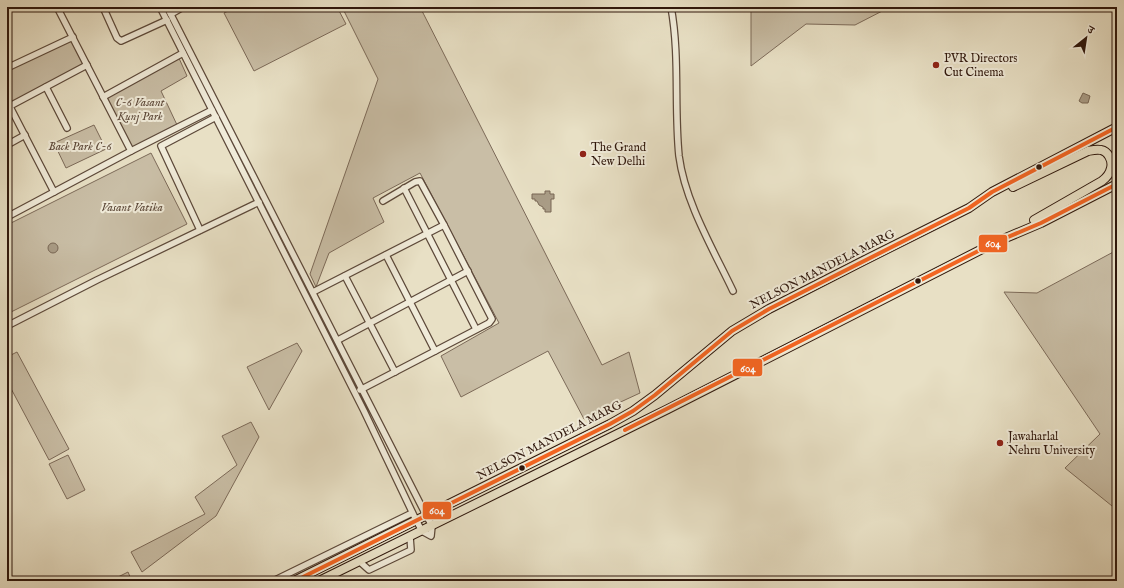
<svg xmlns="http://www.w3.org/2000/svg" width="1124" height="588" viewBox="0 0 1124 588" font-family="'IM FELL English','Noto Serif Devanagari',serif">
<rect width="100%" height="100%" fill="#e8e0c5"/>
<filter id="stains"><feTurbulence type="fractalNoise" baseFrequency=".005" numOctaves="4"/><feColorMatrix values="0 0 0 0 .2 0 0 0 0 .09 0 0 0 0 .02 0 0 0 .5 -.17"/></filter>
<radialGradient id="worn" r=".72"><stop offset=".6" stop-color="#630" stop-opacity="0"/><stop offset="1" stop-color="#630" stop-opacity=".3"/></radialGradient>
<g fill="#c9bea6" stroke="#7c6a59">
<polygon points="236,7 337,7 346,24 254,71 224,13"/>
<polygon points="342,7 420,7 602,365 629,352 640,393 584,419 548,351 461,397 441,356 499,323 420,173 373,198 384,222 329,253 316,287 310,274 378,79"/>
<polygon points="751,7 890,7 855,25 806,24 751,66"/>
<polygon points="73,37 87,65 12,104 7,94 7,69"/>
<polygon points="178,56 187,76 161,91 178,127 133,150 103,97"/>
<polygon points="94,125 106,149 66,168 54,143"/>
<polygon points="151,153 187,224 7,314 7,225"/>
<polygon points="1117,250 1117,510 1065,468 1100,434 1004,292 1037,293"/>
<polygon points="297,343 302,351 269,410 247,367"/>
<polygon points="17,352 69,449 49,460 7,381 7,357"/>
<polygon points="251,422 259,437 216,516 142,572 131,552 205,514 195,497 237,465 222,436"/>
<polygon points="68,455 85,490 67,499 49,464"/>
<polygon points="128,572 131,579 128,581 110,581"/>
</g>
<g fill="#a99c86" stroke="#786755">
<polygon points="1083,93 1090,96 1088,103 1082,103 1079,101"/>
<polygon points="545,191 550,191 550,194 554,194 554,199 551,199 551,212 545,212 545,209 543,209 543,207 539,205 537,201 535,201 535,199 532,199 532,194 545,194"/>
<circle cx="53" cy="248" r="5"/>
</g>
<g fill="none" stroke-linecap="round" stroke-linejoin="round">
<defs>
<g id="minor">
<polyline points="57,7 131,151"/>
<polyline points="103,7 117,38 121,41 167,20"/>
<polyline points="160,7 364,411 416,520 422,531 431,536 432,526 426,515 167,7"/>
<path d="M671,7C680,56 674,106 679,156C685,202 713,249 733,291"/>
<polyline points="171,14 183,7"/>
<polyline points="7,68 73,37"/>
<polyline points="46,87 67,128"/>
<polyline points="103,97 183,53"/>
<polyline points="7,101 54,192"/>
<polyline points="10,106 87,65"/>
<polyline points="7,145 25,135"/>
<polyline points="404,188 476,329"/>
<polyline points="7,217 131,151 212,110"/>
<polyline points="200,230 161,146 216,117"/>
<polyline points="386,255 435,351"/>
<polyline points="345,276 395,372"/>
<polyline points="313,292 444,225"/>
<polyline points="7,326 97,280 259,202"/>
<polyline points="338,340 468,271"/>
<polyline points="360,390 489,323 492,319 444,225 420,181 415,182 383,201"/>
<polyline points="359,561 369,570 411,550 410,537"/>
<polyline points="273,581 412,513"/>
</g>
<g id="primary">
<path d="M1013,187L1088,151C1093,150 1097,149 1101,150C1108,151 1113,161 1111,168C1110,173 1106,178 1102,181L1034,220"/>
<polyline points="294,581 610,424 633,411 655,395 732,331 769,309 863,261 969,208 992,192 1117,127"/>
<polyline points="319,581 668,409 996,242 1041,223 1117,184"/>
</g>
</defs>
<use href="#minor" stroke="#5d493a" stroke-width="8"/>
<use href="#primary" stroke="#2f170c" stroke-width="10"/>
<use href="#minor" stroke="#f0ebd9" stroke-width="5.5"/>
<use href="#primary" stroke="#e8e0c5" stroke-width="8"/>
<defs>
<g id="bus-1">
<polyline points="625,430 996,242 1041,223 1117,184"/>
<polyline points="300,581 299,579 610,424 633,411 655,395 732,331 769,309 969,208 992,192 1117,127"/>
</g>
</defs>
<use href="#bus-1" stroke="#f0ebd9" stroke-width="7"/>
<use href="#bus-1" stroke="#f26522" stroke-width="4"/>
</g>
<g fill="#8f2418" stroke="#f0ebd9" stroke-width="1.5">
<circle cx="936" cy="65" r="4"/>
<circle cx="583" cy="154" r="4"/>
<circle cx="1000" cy="443" r="4"/>
</g>
<g fill="#2f170c" stroke="#f0ebd9" stroke-width="1.5">
<circle cx="1039" cy="167" r="3.5"/>
<circle cx="918" cy="281" r="3.5"/>
<circle cx="522" cy="468" r="3.5"/>
</g>
<g text-anchor="middle" stroke-width="4" stroke-linejoin="round" paint-order="stroke">
<g font-size="12" fill="#2f170c" stroke="#f0ebd9" text-anchor="start">
<text x="944" y="62">PVR Directors<tspan x="944" dy="14">Cut Cinema</tspan></text>
<text x="591" y="151">The Grand<tspan x="591" dy="14">New Delhi</tspan></text>
<text x="1008" y="440">Jawaharlal<tspan x="1008" dy="14">Nehru University</tspan></text>
</g>
<g font-size="12" font-style="italic" fill="#5d493a" stroke="#f0ebd9">
<text x="140" y="106">C-6 Vasant<tspan x="140" dy="14">Kunj Park</tspan></text>
<text x="80" y="150">Back Park C-6</text>
<text x="132" y="211">Vasant Vatika</text>
</g>
<g font-size="12" fill="#2f170c" stroke="#f0ebd9">
<text transform="translate(822 269) rotate(-27)" y="4">NELSON MANDELA MARG</text>
<text transform="translate(549 440) rotate(-27)" y="4">NELSON MANDELA MARG</text>
</g>
</g>
<g stroke="#f0ebd9" stroke-width="1.5">
<rect x="978" y="234" width="30" height="19" rx="4" fill="#f26522"/>
<rect x="732" y="358" width="31" height="19" rx="4" fill="#f26522"/>
<rect x="422" y="501" width="30" height="19" rx="4" fill="#f26522"/>
</g>
<g font-size="11" text-anchor="middle" font-weight="bold" fill="#fff">
<text x="993" y="247">604</text>
<text x="748" y="372">604</text>
<text x="437" y="514">604</text>
</g>
<rect width="1124" height="588" fill="none" stroke="#e8e0c5" stroke-width="24"/>
<rect x="8" y="8" width="1108" height="572" fill="none" stroke="#2f170c" stroke-width="2"/>
<rect x="12" y="12" width="1100" height="564" fill="none" stroke="#2f170c"/>
<g transform="translate(1086 38) rotate(30)" stroke="#f0ebd9" stroke-width="3" paint-order="stroke">
<path d="M0-3L7 15L0 10L-7 15Z" fill="#2f170c"/>
<text y="-6" font-size="11" font-weight="bold" text-anchor="middle" fill="#2f170c">उ</text>
</g>
<rect width="100%" height="100%" filter="url(#stains)"/>
<rect width="100%" height="100%" fill="url(#worn)"/>
</svg>
